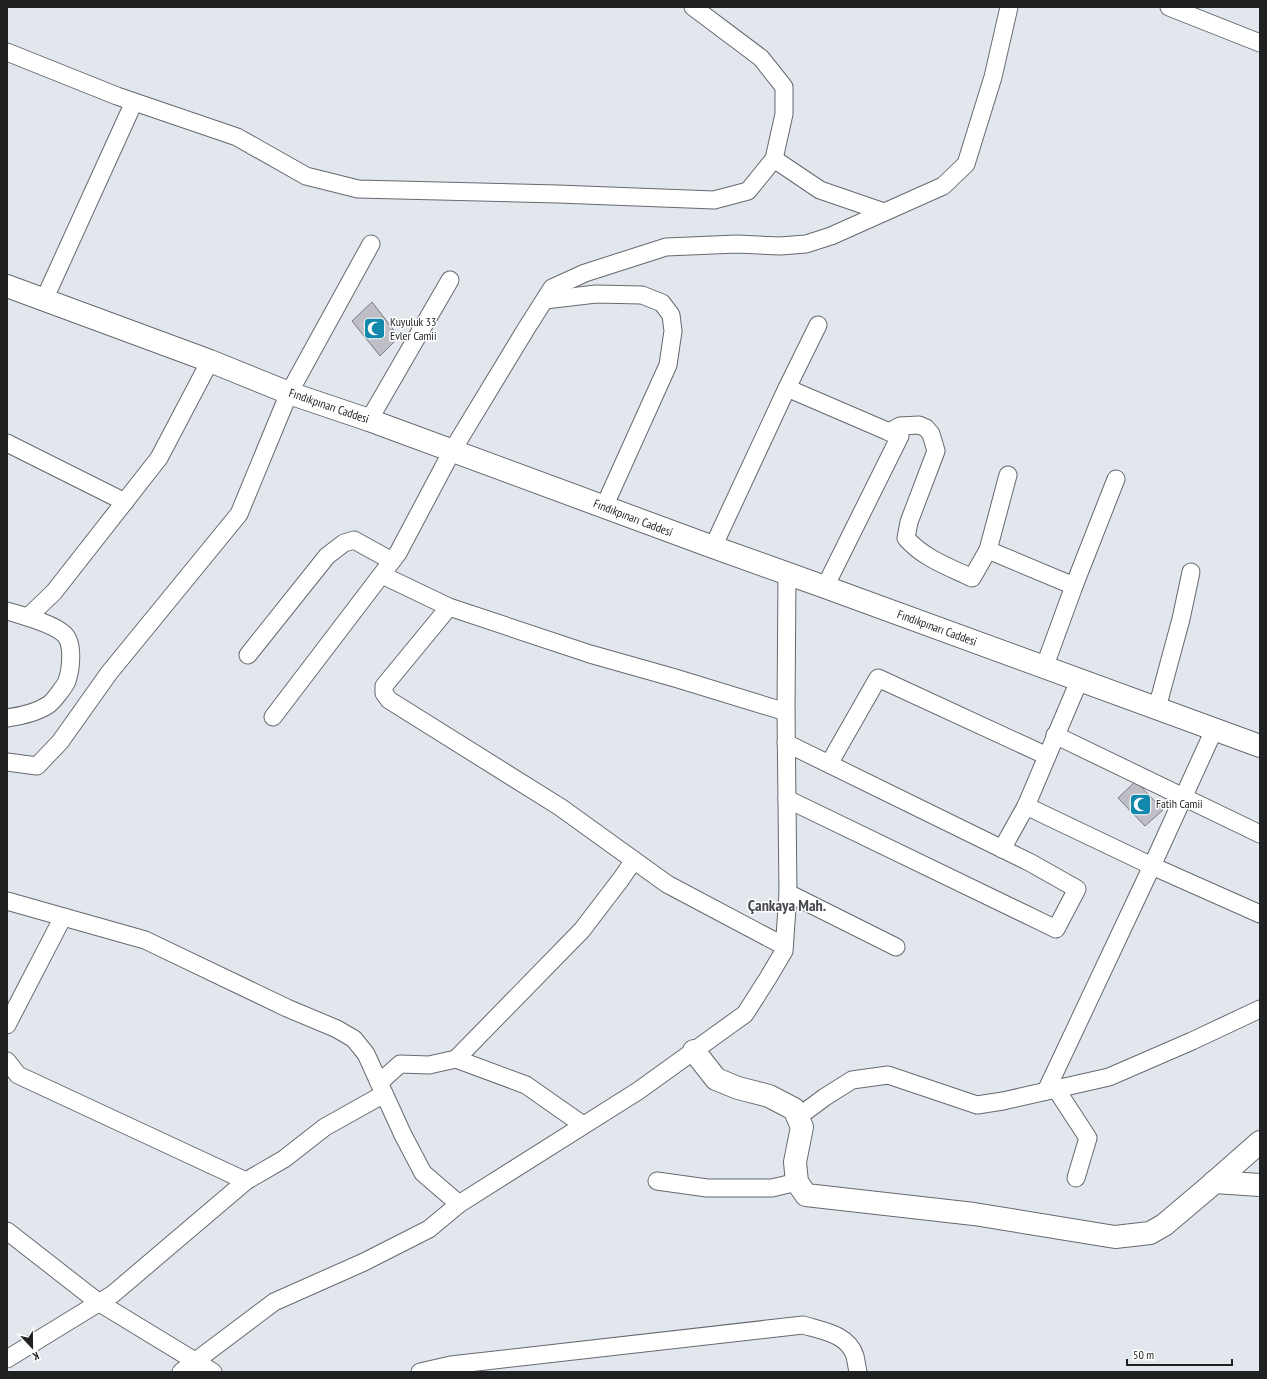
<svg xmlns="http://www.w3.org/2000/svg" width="1267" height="1379" viewBox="0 0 1267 1379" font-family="'PT Sans Narrow',sans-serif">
<rect width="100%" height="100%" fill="#e2e6ed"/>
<g fill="#bfbec6" stroke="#7c7b82">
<polygon points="372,302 399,337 380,356 352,321"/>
<polygon points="1136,781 1163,810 1145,826 1118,798"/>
</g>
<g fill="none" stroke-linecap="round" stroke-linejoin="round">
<defs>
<g id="street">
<polyline points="1169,7 1260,43"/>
<polyline points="7,52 117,96 237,137 306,176 358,189 558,194 714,200 748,191 774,159 784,114 784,87 761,58 693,7"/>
<polyline points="774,159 820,190 884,212"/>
<polyline points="44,300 134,102"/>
<polyline points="545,300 596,294 642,295 662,303 671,315 673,331 668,365 604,507"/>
<polyline points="787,388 894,434 900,436 825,587"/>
<polyline points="369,420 450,280"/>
<path d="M889,432L900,426L919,425L926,428L931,434L936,451L909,522L906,538C923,558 949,567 972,578L988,550L1008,475"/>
<polyline points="7,443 125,502"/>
<polyline points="713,547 787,388 818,325"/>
<polyline points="988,550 1074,586"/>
<polyline points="382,575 449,607 590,654 675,678 786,712"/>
<polyline points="449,607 384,686 384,693 389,700 560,807 667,884 784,946"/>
<path d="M7,611C23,616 52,623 64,634C74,643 71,669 67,681C65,686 52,703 48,705C36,713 21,716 7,718"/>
<polyline points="28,617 54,592 159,458 210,361"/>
<polyline points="248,655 327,556 344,543 354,540 392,561"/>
<polyline points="1044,668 1074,586 1116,479"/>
<polyline points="1157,708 1181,619 1191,572"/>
<polyline points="273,717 398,553 452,451 526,329 552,288 585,273 666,247 737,244 780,246 806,244 831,236 943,186 966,164 993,77 1009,7"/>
<polyline points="1055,735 1260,834"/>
<polyline points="786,743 1031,863 1077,889 1056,929 787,799"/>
<polyline points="7,762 37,766 60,742 109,673 239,514 289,393 371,244"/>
<polyline points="829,764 878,678 1047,756"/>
<polyline points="1026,806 1152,866 1260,914"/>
<polyline points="1002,849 1026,806 1079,681"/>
<polyline points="788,893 896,947"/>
<polyline points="7,901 145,940 287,1008 337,1029 354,1039 366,1054 403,1135 423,1173 459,1204"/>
<polyline points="7,1025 63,917"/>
<polyline points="456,1059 582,930 621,879 634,860"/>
<polyline points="7,1061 18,1075 246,1181"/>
<polyline points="379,1083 400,1064 429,1065 456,1059 526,1085 583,1125"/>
<polyline points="1056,1089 1088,1138 1076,1178"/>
<polyline points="1046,1091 1152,866 1214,730"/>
<polyline points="798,1117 825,1097 852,1080 888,1075 977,1105 1003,1101 1109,1077 1192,1041 1260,1009"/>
<polyline points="657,1181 707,1188 772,1188 797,1182"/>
<polyline points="7,1231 98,1302 213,1372"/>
<polyline points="7,1359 113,1294 246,1181 284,1159 325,1127 384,1094"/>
<polyline points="181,1372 274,1302 364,1262 429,1229 459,1204 638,1091 745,1014 768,978 784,951 788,893 786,712 787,573"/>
<path d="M420,1372L451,1365L803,1325C823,1331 848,1334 855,1356C856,1361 857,1367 858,1372"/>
</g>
<g id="secondary">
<polyline points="7,286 210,361 289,393 369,420 713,547 825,587 1260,746"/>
<polyline points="694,1051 716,1079 738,1088 769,1096 794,1109 802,1127 795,1162 797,1182 806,1195 974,1214 1115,1237 1150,1233 1164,1225 1209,1187 1260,1142"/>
<polyline points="1214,1182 1260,1185"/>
</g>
</defs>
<use href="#street" stroke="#66696f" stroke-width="19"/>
<use href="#secondary" stroke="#66696f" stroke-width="24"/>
<use href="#street" stroke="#fff" stroke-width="17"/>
<use href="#secondary" stroke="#fff" stroke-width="22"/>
</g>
<defs>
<symbol id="mosque-square" viewBox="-11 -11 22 22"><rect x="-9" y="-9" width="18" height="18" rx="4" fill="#1388ad" stroke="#fff"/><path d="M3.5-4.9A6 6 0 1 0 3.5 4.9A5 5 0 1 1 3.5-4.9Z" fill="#fff"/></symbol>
</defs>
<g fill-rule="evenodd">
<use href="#mosque-square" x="362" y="316" width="25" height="25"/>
<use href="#mosque-square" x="1128" y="792" width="25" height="25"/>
</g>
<g text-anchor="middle" stroke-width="3" stroke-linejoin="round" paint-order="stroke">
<g font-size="12" fill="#1f2022" stroke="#fff" text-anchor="start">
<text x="390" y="326">Kuyuluk 33<tspan x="390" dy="14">Evler Camii</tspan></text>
<text x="1156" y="808">Fatih Camii</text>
</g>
<g font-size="12" fill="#1f2022" stroke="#fff">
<text transform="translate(329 406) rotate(19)" y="4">Fındıkpınarı Caddesi</text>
<text transform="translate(633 518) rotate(21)" y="4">Fındıkpınarı Caddesi</text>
<text transform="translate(937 628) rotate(20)" y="4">Fındıkpınarı Caddesi</text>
</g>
<g font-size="16" font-weight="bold" fill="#45484e" stroke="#fff">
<text x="787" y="911">Çankaya Mah.</text>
</g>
</g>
<rect width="1267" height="1379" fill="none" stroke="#1f2022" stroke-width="16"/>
<g transform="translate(32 1347) rotate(158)" stroke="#ffffff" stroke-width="3" paint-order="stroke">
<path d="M0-3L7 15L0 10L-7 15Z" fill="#1f2022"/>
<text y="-6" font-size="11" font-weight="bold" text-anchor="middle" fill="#1f2022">K</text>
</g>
<path d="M1127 1359v6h105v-6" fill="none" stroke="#1f2022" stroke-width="2"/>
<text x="1133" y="1359" font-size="12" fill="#1f2022" stroke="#ffffff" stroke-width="3" paint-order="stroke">50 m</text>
</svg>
